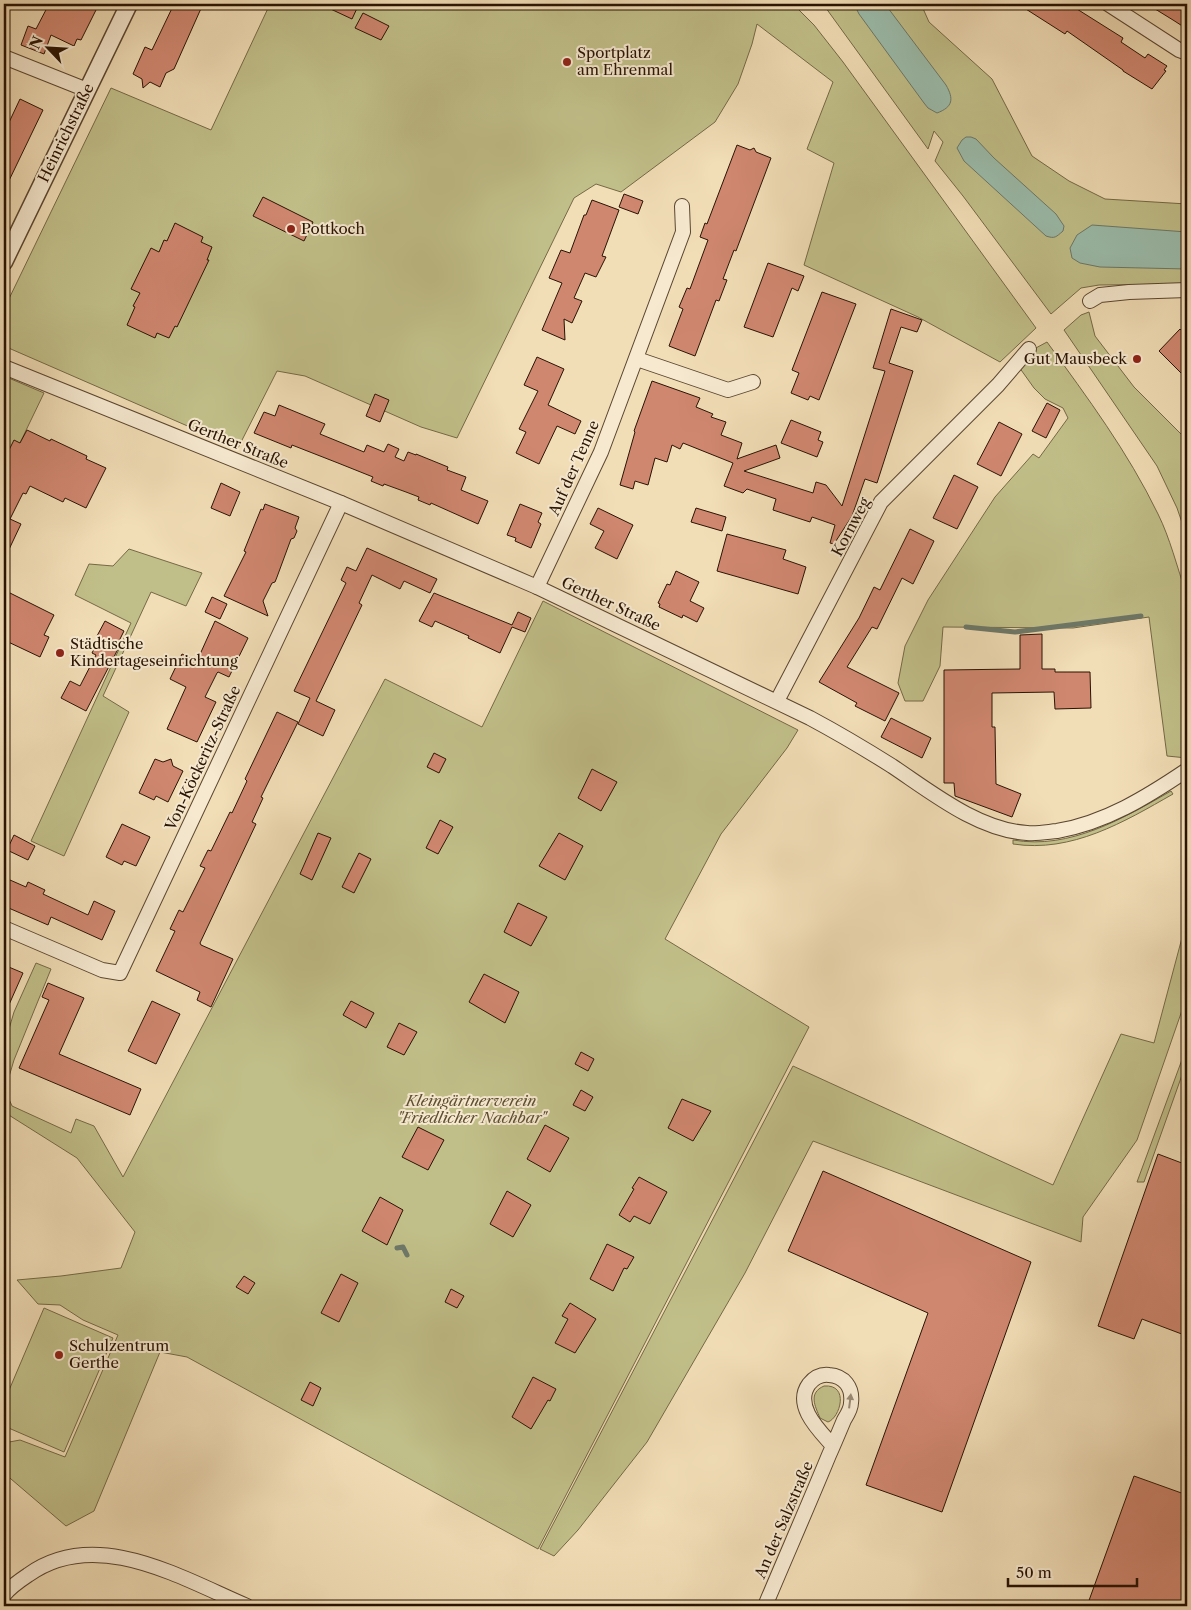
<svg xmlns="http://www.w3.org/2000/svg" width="1191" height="1610" viewBox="0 0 1191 1610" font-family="'Libre Caslon Text',serif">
<rect width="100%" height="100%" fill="#f1ddb6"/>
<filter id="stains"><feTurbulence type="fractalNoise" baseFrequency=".004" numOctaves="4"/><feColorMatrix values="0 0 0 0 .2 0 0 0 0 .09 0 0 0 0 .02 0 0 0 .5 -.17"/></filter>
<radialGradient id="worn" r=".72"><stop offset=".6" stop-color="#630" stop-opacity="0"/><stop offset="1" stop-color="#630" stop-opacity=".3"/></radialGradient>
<g fill="#c1bf89" stroke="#756946">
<polygon points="270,4 793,4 814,25 843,62 1036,328 1000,362 918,317 804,265 834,163 807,149 833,82 757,24 752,44 738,84 715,122 621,192 596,184 574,198 457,438 421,427 305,376 277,371 238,448 4,346 4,309 111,88 211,130"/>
<polygon points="823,4 921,4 929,22 992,79 1032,156 1069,181 1105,199 1187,204 1187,284 1099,285 1081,288 1051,314 963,196 935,161 943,142 934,131 928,149"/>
<polygon points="1089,312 1095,336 1134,387 1183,436 1187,438 1187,537 1177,508 1157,466 1064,330 1081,315"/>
<path d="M1047,342C1087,397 1128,452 1158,514C1170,538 1177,567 1186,593L1187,598V758L1167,756L1149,617L1073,628L943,627L940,666L923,701H905L898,683L905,646L928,600L995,497L1033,454L1039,458L1068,418L1063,408L1045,399L1034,388L1019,367L1034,349Z"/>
<polygon points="4,376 44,393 4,476"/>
<polygon points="129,549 202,573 186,606 151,592 103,696 129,712 64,856 31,841 131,623 75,595 89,564 113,566"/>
<polygon points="543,601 798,730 787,748 721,834 665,939 809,1027 538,1549 187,1357 160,1352 94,1511 66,1526 4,1473 4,1443 20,1440 65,1457 118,1335 83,1320 60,1305 38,1304 17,1280 61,1276 121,1268 135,1232 77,1158 4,1112 4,1040 6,1039 14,1012 36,963 51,969 14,1060 5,1090 12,1106 71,1133 76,1119 94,1126 123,1177 385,679 482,727"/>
<polygon points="1187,788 1187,891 1183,790"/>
<path d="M1171,791L1173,794C1124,822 1072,853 1013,844V840C1070,850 1124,818 1171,791Z"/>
<polygon points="1187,919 1187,996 1137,1140 1083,1217 1081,1242 813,1141 745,1273 647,1442 578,1530 554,1556 540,1549 793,1066 1053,1185 1121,1034 1154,1043"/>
<polygon points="1187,1046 1187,1061 1144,1182 1137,1182"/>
<polygon points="44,1308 113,1338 64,1452 4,1426 4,1402"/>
<path d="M824,1386C850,1384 840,1418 828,1422L820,1418C815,1406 808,1393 824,1386Z"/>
</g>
<g fill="#9bbcab" stroke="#6d7868">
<path d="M854,4H885L946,85C954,99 953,107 937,113L928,108L924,103L859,14Z"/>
<path d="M966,137H971L976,139L994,158L1056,214L1064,226L1063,231C1056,237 1055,239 1046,236L964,161L957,148L962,140Z"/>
<polygon points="1092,225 1187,232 1187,269 1100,267 1080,263 1072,258 1070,248 1077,235"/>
</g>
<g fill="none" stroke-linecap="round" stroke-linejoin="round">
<g stroke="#6d7868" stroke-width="5">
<polyline points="966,627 1015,632 1141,616"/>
<polyline points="397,1248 403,1247 407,1255"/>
</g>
</g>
<g fill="#d08770" stroke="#291303">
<polygon points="49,4 90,4 97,8 81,40 77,39 74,46 51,35 44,54 21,45 28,26 36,29"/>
<polygon points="174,4 203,4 174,69 166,73 160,87 150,82 143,88 142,79 133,74 145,47 152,50"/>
<polygon points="320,4 359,4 352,19"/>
<polygon points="1018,4 1069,4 1123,38 1121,42 1145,58 1148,54 1167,66 1164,70 1166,71 1152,89 1123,71 1123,70 1067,31 1065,34"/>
<polygon points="1147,4 1187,4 1187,29 1173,20"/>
<polygon points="363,13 389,26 381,40 355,28"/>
<polygon points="20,99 43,110 4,191 4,133"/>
<polygon points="737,145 750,150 754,148 756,152 771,158 736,251 734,250 723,279 727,280 719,301 716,300 695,356 669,346 683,309 679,307 687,288 690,289 708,240 700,237 705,223 707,224"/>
<polygon points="624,194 643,201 638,214 619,207"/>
<polygon points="263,197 313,222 304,241 253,216"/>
<polygon points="592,200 619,210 602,256 606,257 596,277 585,273 574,298 582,301 572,323 564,319 565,340 542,330 562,283 549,278 561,250 570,253 584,215 586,215"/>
<polygon points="175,223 203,237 201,242 212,247 207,260 209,260 177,327 175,326 169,338 157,333 155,338 127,325 135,307 133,306 140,293 131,289 151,248 159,252 164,240 167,241"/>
<polygon points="768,263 804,276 798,291 792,288 773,337 744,327"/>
<polygon points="822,292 856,304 819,400 810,396 808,400 791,393 799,373 792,370"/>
<polygon points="891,309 922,320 917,332 901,327 889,363 913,371 877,483 865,479 852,516 834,544 830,543 835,525 812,517 810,522 773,510 776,499 747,489 743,493 724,486 733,463 683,443 680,449 672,445 667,462 655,458 648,485 635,481 633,489 620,485 635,432 634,431 652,381 700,398 696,407 713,414 711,417 726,422 721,435 742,443 737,459 776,445 780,458 744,471 813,493 816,482 826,485 842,506 885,371 873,368"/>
<polygon points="1180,329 1187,336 1187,379 1159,351"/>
<polygon points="537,357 564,369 548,405 581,421 575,434 557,426 539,464 516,453 526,432 519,429 538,391 524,385"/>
<polygon points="375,394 389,400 380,422 366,416"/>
<polygon points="1047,403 1060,410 1046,438 1032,431"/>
<polygon points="279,405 325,424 320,434 364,452 367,445 384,452 388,444 399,449 395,457 404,461 408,452 416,455 416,454 448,467 447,470 466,477 461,490 488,501 478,524 431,503 430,505 418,500 419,497 406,492 384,484 383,486 371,481 373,477 338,463 292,445 291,448 254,433 264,412 275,416"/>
<polygon points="791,420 821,432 818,440 823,442 817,457 781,443"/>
<polygon points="999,422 1022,434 1001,476 977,464"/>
<polygon points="27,430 50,441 51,439 87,456 86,459 106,468 86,508 65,498 63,502 30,486 26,494 23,493 10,519 21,524 4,560 4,460 14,440 20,443"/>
<polygon points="954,475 978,487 957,529 933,518"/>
<polygon points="221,483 240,492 230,516 211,508"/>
<polygon points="265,504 299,517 295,528 297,531 294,538 291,539 277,577 275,582 272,583 263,601 268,616 224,596 246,552 244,551 261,509 263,510"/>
<polygon points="520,504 542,513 538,522 541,524 531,548 515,541 516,538 507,535"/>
<polygon points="598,508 633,525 617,559 595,548 604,531 590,524"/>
<polygon points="696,508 726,517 722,531 691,522"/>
<polygon points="910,529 934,541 913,584 902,578 877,629 872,627 847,667 899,693 885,721 855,706 857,703 819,682 859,618 874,587 880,590"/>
<polygon points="727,534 786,550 783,559 806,567 798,594 717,571"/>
<polygon points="367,548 437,579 430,593 404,581 400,589 372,575 359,603 362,605 316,701 335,710 323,736 298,724 310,698 294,691 346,583 341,580 347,567 356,571"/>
<polygon points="676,571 699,582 690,601 704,608 697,622 683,615 682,618 659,607 660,604 658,603 667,584 670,585"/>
<polygon points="4,590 54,615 44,635 49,637 40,657 4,640"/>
<polygon points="434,593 512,625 518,612 531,618 525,632 512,627 500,653 468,638 469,636 435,621 432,627 419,621"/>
<polygon points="212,597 227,604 220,619 205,612"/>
<polygon points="105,621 124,631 117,645 119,647 86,711 61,698 70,681 80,686 96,655 92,653 100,637 97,636"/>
<polygon points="215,621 248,638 229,677 218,672 217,673 205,697 216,702 197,742 167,729 186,687 170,679 182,654 197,661"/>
<polygon points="1042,634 1042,669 1055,669 1055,672 1090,672 1091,708 1055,709 1054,692 992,693 992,727 995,727 996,784 1021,794 1012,817 955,796 954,783 944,783 944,670 1020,669 1020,635"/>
<polygon points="277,712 298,722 261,797 263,798 252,822 256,824 200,943 201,945 233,959 211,1007 197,1000 200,992 156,971 175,931 170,929 179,910 183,912 205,868 200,866 208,850 211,851 230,812 232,813 247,781 245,779"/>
<polygon points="891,718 931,738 922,758 881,737"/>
<polygon points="434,753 446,759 439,773 427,767"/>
<polygon points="155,759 163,762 171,759 173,766 183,771 168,802 156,796 154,800 139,793"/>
<polygon points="592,769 617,782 601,811 578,798"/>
<polygon points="440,820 453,827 438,854 426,848"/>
<polygon points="122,824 150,837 136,866 124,861 122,865 106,857"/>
<polygon points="318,833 331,838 312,880 300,874"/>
<polygon points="559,833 583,846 565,880 539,866"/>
<polygon points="14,835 35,846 28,860 7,850"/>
<polygon points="359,853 371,859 354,893 342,887"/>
<polygon points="10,880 26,887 28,882 45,890 43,894 88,915 94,901 115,911 102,940 51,917 48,925 4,906 4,895"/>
<polygon points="518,903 547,917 531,946 504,932"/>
<polygon points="4,965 23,973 4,1016"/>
<polygon points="484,974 519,992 505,1023 469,1002"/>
<polygon points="48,983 84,998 59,1054 141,1089 130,1115 19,1068 49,1000 42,997"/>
<polygon points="152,1001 180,1014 156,1064 128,1051"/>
<polygon points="351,1001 374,1013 366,1028 343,1015"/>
<polygon points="399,1023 417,1032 404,1055 387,1047"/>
<polygon points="581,1052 594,1059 588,1071 575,1064"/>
<polygon points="581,1090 593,1097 585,1111 573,1105"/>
<polygon points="682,1099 711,1111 693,1141 668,1128"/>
<polygon points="545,1125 569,1138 550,1172 527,1159"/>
<polygon points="418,1127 444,1140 428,1170 402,1157"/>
<polygon points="1158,1154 1187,1165 1187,1336 1142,1319 1134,1339 1098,1326"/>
<polygon points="823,1171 1031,1262 942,1512 866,1485 928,1313 788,1251"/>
<polygon points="639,1177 667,1192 650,1224 634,1216 630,1222 619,1215 634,1189 632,1188"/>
<polygon points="507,1191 531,1205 513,1237 490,1224"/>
<polygon points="380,1197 403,1210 387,1245 362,1231"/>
<polygon points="607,1244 634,1257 627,1269 624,1268 613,1291 590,1279"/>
<polygon points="341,1274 358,1283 339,1322 321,1313"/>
<polygon points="244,1276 255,1283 248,1294 236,1287"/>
<polygon points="451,1289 464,1296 457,1308 445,1302"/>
<polygon points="570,1303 596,1319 575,1353 555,1343 568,1319 562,1316"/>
<polygon points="533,1377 556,1389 550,1401 548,1400 531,1429 512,1417"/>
<polygon points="310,1382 321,1388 313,1406 301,1400"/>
<polygon points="1134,1476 1187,1495 1187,1606 1087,1606"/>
</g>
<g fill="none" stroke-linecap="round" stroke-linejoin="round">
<defs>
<g id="minor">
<polyline points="1108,4 1179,50 1187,53"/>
<polyline points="4,57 87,90"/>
<polyline points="1090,301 1100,295 1129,292 1187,290"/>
<polyline points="637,359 728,390 753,382"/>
<path d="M4,367L341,503L537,587L810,718C838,733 865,749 892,766C931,792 978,830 1027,833C1037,834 1047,832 1057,831C1105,823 1147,797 1187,770"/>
<polyline points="537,587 601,452 683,232 682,206"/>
<polyline points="777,701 881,502 998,385 1029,349"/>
<polyline points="4,928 102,970 120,973 341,503"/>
<path d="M4,1595C10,1587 19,1581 28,1575C96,1526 181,1578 247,1606"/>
<path d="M765,1606C786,1556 808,1506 829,1455C834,1444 839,1432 844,1420C847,1415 851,1409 851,1403C853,1387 844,1376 829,1375C821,1374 814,1378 809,1384C793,1406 820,1431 833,1446"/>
</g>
<polyline id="tertiary" points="4,262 129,4"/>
</defs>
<use href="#minor" stroke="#5b4630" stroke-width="16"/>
<use href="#tertiary" stroke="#5b4630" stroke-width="19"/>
<use href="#minor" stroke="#f6e9d0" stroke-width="14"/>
<use href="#tertiary" stroke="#f6e9d0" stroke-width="16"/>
</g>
<defs><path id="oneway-solid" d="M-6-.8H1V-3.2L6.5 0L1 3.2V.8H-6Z" transform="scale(1.25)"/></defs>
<use fill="#9a8974" href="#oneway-solid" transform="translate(850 1401) rotate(-83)"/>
<g fill="#8f2418" stroke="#f6e9d0" stroke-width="2">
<circle cx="567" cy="62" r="5"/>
<circle cx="291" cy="229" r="5"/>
<circle cx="1137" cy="359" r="5"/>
<circle cx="60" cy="653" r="5"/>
<circle cx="59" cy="1355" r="5"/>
</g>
<g text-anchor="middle" stroke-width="4" stroke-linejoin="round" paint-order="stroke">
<g font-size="15" fill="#291303" stroke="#f6e9d0" text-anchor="start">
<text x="577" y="58">Sportplatz<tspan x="577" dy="17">am Ehrenmal</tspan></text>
<text x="301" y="234">Pottkoch</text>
<text x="1127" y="364" text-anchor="end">Gut Mausbeck</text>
<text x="70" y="649">Städtische<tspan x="70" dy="17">Kindertageseinrichtung</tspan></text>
<text x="69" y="1351">Schulzentrum<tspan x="69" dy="17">Gerthe</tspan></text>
</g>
<g font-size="15" fill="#291303" stroke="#f6e9d0">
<text transform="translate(66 133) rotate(-64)" y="5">Heinrichstraße</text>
<text transform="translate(238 444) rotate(22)" y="5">Gerther Straße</text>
<text transform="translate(574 468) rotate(-66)" y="5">Auf der Tenne</text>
<text transform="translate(851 527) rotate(-62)" y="5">Kornweg</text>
<text transform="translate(611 604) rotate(25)" y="5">Gerther Straße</text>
<text transform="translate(203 758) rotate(-65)" y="5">Von-Köckeritz-Straße</text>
<text transform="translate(784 1520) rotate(-67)" y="5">An der Salzstraße</text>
</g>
<g font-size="15" font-style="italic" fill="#5e4f32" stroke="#f6e9d0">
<text x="471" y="1106">Kleingärtnerverein<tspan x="471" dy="17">"Friedlicher Nachbar"</tspan></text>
</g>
</g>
<rect width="1191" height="1610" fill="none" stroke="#f1ddb6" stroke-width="20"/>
<rect x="5" y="5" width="1181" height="1600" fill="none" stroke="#291303" stroke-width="2.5"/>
<rect x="10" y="10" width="1171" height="1590" fill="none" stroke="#291303"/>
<g transform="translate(48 48) rotate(295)" stroke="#f6e9d0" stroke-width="4" paint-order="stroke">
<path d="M0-4L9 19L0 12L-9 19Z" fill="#291303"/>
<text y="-8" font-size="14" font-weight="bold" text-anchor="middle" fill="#291303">N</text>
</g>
<path d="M1008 1578v8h129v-8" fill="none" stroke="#291303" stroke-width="2.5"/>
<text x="1016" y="1578" font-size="15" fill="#291303" stroke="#f6e9d0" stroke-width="4" paint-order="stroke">50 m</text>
<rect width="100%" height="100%" filter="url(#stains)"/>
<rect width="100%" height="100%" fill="url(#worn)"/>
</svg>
